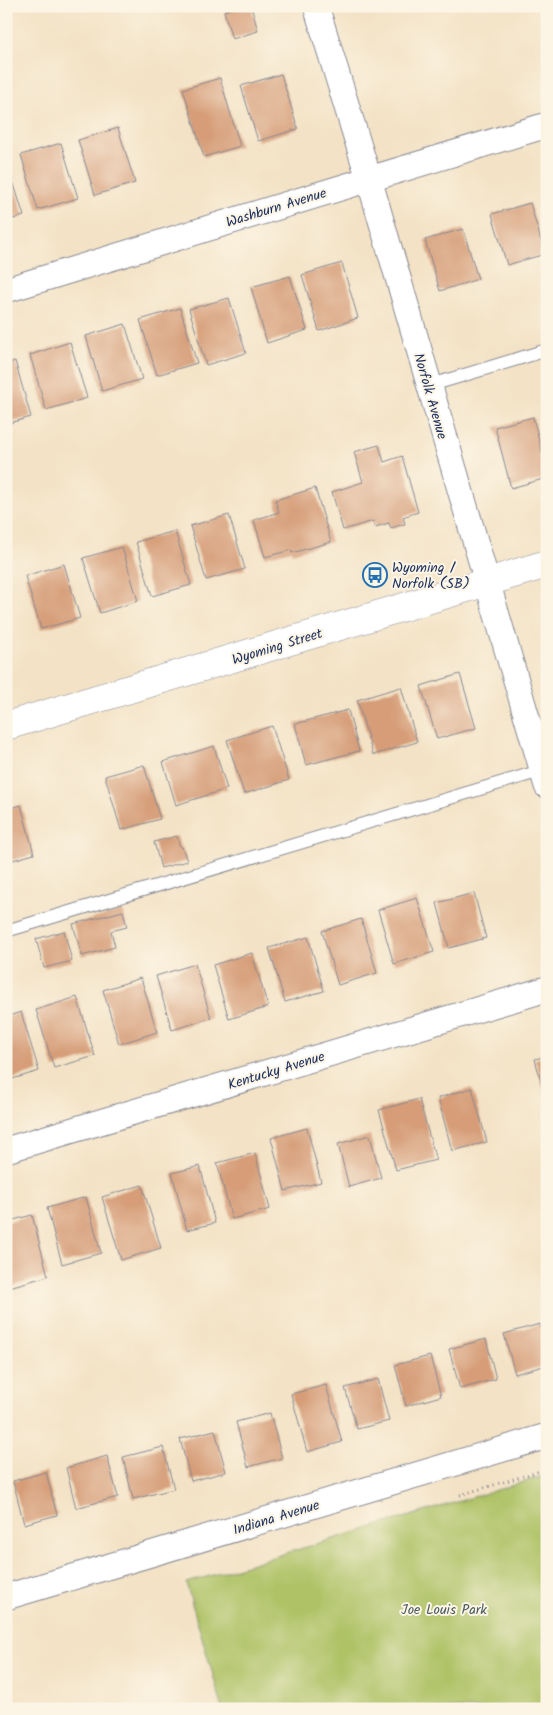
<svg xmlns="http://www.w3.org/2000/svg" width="553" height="1715" viewBox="0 0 553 1715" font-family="Kalam,sans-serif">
<rect width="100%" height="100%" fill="#fcf5e5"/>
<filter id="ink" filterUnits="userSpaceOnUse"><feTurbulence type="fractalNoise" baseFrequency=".02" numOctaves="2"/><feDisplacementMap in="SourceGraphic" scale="10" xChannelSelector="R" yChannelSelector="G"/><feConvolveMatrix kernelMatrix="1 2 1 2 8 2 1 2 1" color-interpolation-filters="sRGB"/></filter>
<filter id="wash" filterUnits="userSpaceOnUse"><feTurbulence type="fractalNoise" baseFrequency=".0096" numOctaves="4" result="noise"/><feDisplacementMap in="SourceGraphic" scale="20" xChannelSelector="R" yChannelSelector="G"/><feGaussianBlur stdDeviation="1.12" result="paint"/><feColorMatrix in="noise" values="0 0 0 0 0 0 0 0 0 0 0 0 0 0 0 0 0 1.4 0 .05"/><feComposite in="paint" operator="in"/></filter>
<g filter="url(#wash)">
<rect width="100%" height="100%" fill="#f3e2c5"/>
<polygon fill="#afc266" stroke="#657862" points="547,1475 547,1709 223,1709 186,1583"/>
<g id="blocks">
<g fill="#d69d78">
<polygon points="239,6 251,6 258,31 232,39 224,11"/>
<polygon points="281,74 298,129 258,141 241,86"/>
<polygon points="220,78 240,146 204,157 183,89"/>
<polygon points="118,128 135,183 95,195 78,140"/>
<polygon points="61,143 78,198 38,210 21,155"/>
<polygon points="6,159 24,216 6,221"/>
<polygon points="530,203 545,254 507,265 492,214"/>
<polygon points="463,229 478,279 440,291 425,240"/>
<polygon points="342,263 358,318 319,331 302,275"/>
<polygon points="290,276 307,330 267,343 251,287"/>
<polygon points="229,298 246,353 206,365 189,309"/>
<polygon points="180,308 197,363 157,375 140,320"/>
<polygon points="125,324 142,379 102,391 86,336"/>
<polygon points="70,342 87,398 46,410 30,355"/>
<polygon points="15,361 31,417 6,424 6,364"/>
<polygon points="533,417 547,470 547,478 511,488 495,427"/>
<polygon points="379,445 384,462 402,456 418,512 403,517 405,524 391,528 389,523 375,527 373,521 343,530 332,492 363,482 354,452"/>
<polygon points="315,488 331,542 292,553 291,550 265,557 254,520 279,512 275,500"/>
<polygon points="229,515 245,569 206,580 190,526"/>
<polygon points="175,531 191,585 152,596 136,542"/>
<polygon points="122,547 138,601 100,613 83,558"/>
<polygon points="64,564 80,618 41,629 25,576"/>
<polygon points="460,674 476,728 437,739 421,686"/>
<polygon points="401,687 417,742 373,755 357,700"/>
<polygon points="348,710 359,751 306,765 295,724"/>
<polygon points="272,726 289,780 244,794 227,740"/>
<polygon points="214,746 227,789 176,805 163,762"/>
<polygon points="144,765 160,819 121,830 105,776"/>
<polygon points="21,805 34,854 6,862 6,809"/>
<polygon points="177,836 180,847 182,847 187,861 161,868 154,842"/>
<polygon points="474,893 486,938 449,948 437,903"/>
<polygon points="417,898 434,952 394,964 378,910"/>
<polygon points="123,911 127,927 111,931 115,947 82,956 73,924"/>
<polygon points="361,919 377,973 338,985 322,931"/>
<polygon points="64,931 72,961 44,968 36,939"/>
<polygon points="308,937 324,991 285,1002 269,948"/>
<polygon points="252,953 268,1007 229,1019 213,965"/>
<polygon points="195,964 211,1018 172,1030 156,976"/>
<polygon points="141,978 157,1032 119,1044 103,990"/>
<polygon points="77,997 95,1056 54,1068 36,1010"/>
<polygon points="21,1012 39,1071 6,1081 6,1017"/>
<polygon points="547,1056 547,1097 545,1097 535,1059"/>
<polygon points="472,1088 487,1142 452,1151 438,1098"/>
<polygon points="419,1099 436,1160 396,1170 379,1110"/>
<polygon points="307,1128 321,1182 285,1191 271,1138"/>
<polygon points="370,1135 381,1178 349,1187 338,1144"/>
<polygon points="255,1153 270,1209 232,1219 217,1163"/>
<polygon points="200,1166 215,1223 187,1230 172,1173"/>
<polygon points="142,1185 161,1248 121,1260 102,1197"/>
<polygon points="86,1197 101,1253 62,1264 47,1208"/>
<polygon points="32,1215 48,1276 6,1288 6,1222"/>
<polygon points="540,1324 547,1350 547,1365 515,1374 504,1334"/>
<polygon points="486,1339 496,1379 460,1389 449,1349"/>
<polygon points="430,1356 441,1396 406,1406 395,1365"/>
<polygon points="378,1379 389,1421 357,1429 345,1388"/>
<polygon points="326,1385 342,1442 307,1452 291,1394"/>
<polygon points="270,1413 282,1458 248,1467 236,1422"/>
<polygon points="215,1430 226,1472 191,1481 180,1439"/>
<polygon points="163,1447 174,1489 133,1499 123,1457"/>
<polygon points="107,1456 118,1497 76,1508 66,1468"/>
<polygon points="46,1472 57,1515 24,1524 13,1481"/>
</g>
</g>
</g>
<g filter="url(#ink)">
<use href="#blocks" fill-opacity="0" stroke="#878892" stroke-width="1"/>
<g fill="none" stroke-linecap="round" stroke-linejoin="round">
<defs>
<g id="service">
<polyline points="428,386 547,350"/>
<polyline points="6,931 547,769"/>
</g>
<g id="minor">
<polyline points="316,6 369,179 547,786"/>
<polyline points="6,290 547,125"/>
<polyline points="6,1150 547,989"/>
<polyline points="6,1597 547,1436"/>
</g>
<polyline id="tertiary" points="6,726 547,564"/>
</defs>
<use href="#service" stroke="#878892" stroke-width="14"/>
<use href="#minor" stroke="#878892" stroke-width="27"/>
<use href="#tertiary" stroke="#878892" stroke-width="29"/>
<polyline stroke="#878892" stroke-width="3" stroke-dasharray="1 4" stroke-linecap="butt" points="460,1495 547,1469"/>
<use href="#service" stroke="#fff" stroke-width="12"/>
<use href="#minor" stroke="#fff" stroke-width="25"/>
<use href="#tertiary" stroke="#fff" stroke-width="28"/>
</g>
</g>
<defs>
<symbol id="bus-ring" viewBox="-11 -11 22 22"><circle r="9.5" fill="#fcf5e5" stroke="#1f6fb2" stroke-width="1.5"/><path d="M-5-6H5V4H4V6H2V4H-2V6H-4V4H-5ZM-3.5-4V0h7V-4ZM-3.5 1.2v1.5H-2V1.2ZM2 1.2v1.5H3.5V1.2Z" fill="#1f6fb2"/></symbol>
</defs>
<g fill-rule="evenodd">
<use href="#bus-ring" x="361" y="561" width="28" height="28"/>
</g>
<g text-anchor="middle" stroke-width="4" stroke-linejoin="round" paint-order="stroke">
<g font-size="14" fill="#1b2f5e" stroke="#fcf5e5">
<text transform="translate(276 207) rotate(-17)" y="5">Washburn Avenue</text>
<text transform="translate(431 396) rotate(74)" y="5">Norfolk Avenue</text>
<text transform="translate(277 646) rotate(-17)" y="5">Wyoming Street</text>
<text transform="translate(276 1070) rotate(-17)" y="5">Kentucky Avenue</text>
<text transform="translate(276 1517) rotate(-17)" y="5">Indiana Avenue</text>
</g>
<g font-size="14" fill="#1b2f5e" stroke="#fcf5e5" text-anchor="start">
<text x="392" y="572">Wyoming /<tspan x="392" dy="16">Norfolk (SB)</tspan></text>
</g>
<g font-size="14" fill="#475b60" stroke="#fcf5e5">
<text x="444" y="1614">Joe Louis Park</text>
</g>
</g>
<rect width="553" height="1715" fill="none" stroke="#fcf5e5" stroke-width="25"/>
</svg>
